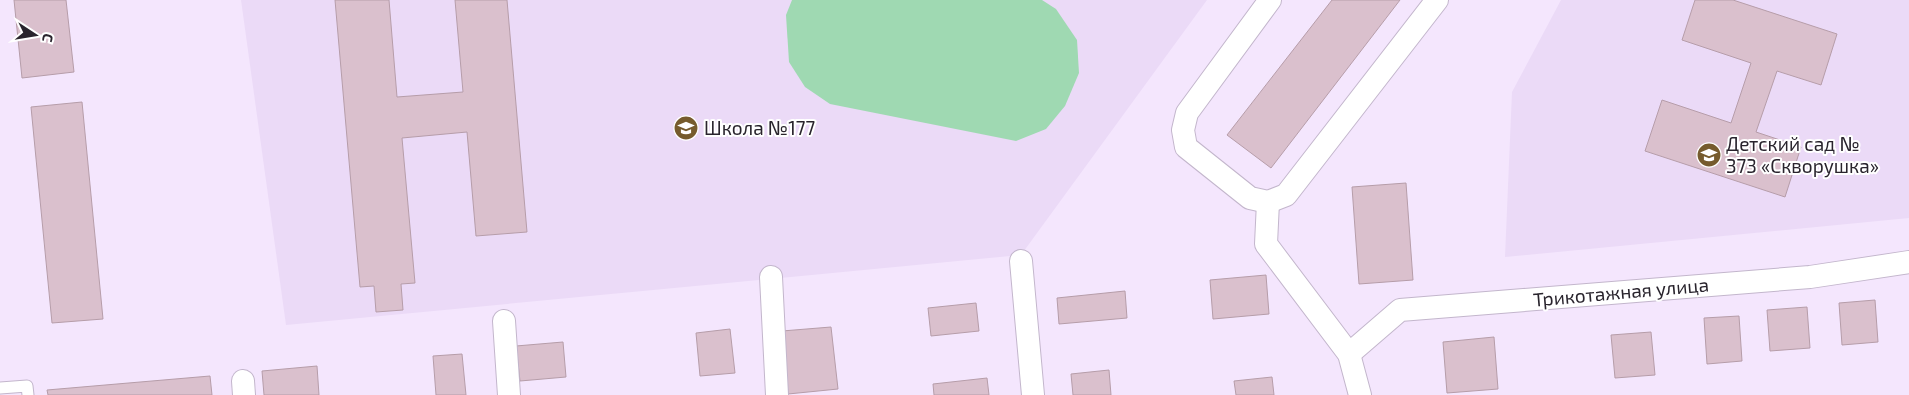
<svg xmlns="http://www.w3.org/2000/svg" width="1909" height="395" viewBox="0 0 1909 395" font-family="'Exo 2',sans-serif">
<rect width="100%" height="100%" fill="#f4e6fd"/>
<g fill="#ebdaf7">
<polygon points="241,0 1207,0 1021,255 286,325"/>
<polygon points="1561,0 1909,0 1909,218 1505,257 1512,92"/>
</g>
<polygon fill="#9fd9b2" points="792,0 1042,0 1056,9 1077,40 1079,73 1065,106 1046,129 1016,141 830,104 805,87 789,62 786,15"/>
<g fill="#dac0cd" stroke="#b69da9">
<polygon points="14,0 66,0 74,72 22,78"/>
<polygon points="335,0 389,0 397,97 463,92 455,0 507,0 527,232 476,236 467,132 402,138 415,283 401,284 403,310 376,312 374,286 360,287"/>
<polygon points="1332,0 1400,0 1271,168 1227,135"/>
<polygon points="1695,0 1733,0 1837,34 1821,85 1777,71 1756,132 1801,147 1785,197 1645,151 1662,100 1731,123 1751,63 1682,40"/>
<polygon points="82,102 103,319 52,323 31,107"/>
<polygon points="1406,183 1413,280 1359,284 1352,187"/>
<polygon points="1266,275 1269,314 1213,319 1210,280"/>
<polygon points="1125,291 1127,318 1059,324 1057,298"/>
<polygon points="1875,300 1878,342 1842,345 1839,303"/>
<polygon points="976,303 979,331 931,336 928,308"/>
<polygon points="1807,307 1810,348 1770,351 1767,310"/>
<polygon points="1739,316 1742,361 1707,364 1704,318"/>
<polygon points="831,327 838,389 788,394 782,331"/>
<polygon points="730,329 735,373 700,376 696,333"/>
<polygon points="1651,332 1655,375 1615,378 1611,335"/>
<polygon points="1494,337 1498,389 1447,393 1443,342"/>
<polygon points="563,342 566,377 520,381 516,346"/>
<polygon points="462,354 466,395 436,395 433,356"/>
<polygon points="317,366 319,395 264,395 262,371"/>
<polygon points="1109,370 1111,395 1073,395 1071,374"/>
<polygon points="210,376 212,395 48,395 47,390"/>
<polygon points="1272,377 1274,395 1236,395 1234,381"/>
<polygon points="987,378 989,395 934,395 933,384"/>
</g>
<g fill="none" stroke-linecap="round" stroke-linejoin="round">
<defs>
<polyline id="lane" points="0,388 27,386 28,395"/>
<g id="street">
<polyline points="1270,0 1187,113 1183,130 1186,147 1250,198 1268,202 1286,195 1437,0"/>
<polyline points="1268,202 1266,244 1349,354 1360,395"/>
<polyline points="1021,261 1033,395"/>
<polyline points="771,277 777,395"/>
<polyline points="504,321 509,395"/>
<polyline points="1349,354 1400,310 1810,277 1909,262"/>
<polyline points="243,381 244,395"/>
</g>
</defs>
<use href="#lane" stroke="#c3b6cc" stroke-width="13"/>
<use href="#street" stroke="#c3b6cc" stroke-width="24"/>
<use href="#lane" stroke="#fff" stroke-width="11"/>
<use href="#street" stroke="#fff" stroke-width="22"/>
</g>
<defs>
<symbol id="school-disc" viewBox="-11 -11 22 22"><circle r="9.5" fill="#765b2d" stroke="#fff"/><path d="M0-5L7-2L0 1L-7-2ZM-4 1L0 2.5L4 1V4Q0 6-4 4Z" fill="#fff"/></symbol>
</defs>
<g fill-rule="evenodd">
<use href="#school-disc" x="672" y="114" width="28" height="28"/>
<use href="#school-disc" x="1695" y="141" width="28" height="28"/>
</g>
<g text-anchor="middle" stroke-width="4" stroke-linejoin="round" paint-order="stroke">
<g font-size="19" fill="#29242d" stroke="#fff" text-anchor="start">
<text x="704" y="135">Школа №177</text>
<text x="1726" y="151">Детский сад №<tspan x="1726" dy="22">373 «Скворушка»</tspan></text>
</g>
<g font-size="19" fill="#29242d" stroke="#fff">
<text transform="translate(1621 292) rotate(-5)" y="7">Трикотажная улица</text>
</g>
</g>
<g transform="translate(35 35) rotate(102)" stroke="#ffffff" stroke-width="4" paint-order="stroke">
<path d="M0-4L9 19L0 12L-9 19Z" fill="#29242d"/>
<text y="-8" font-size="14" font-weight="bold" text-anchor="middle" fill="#29242d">С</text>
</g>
</svg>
